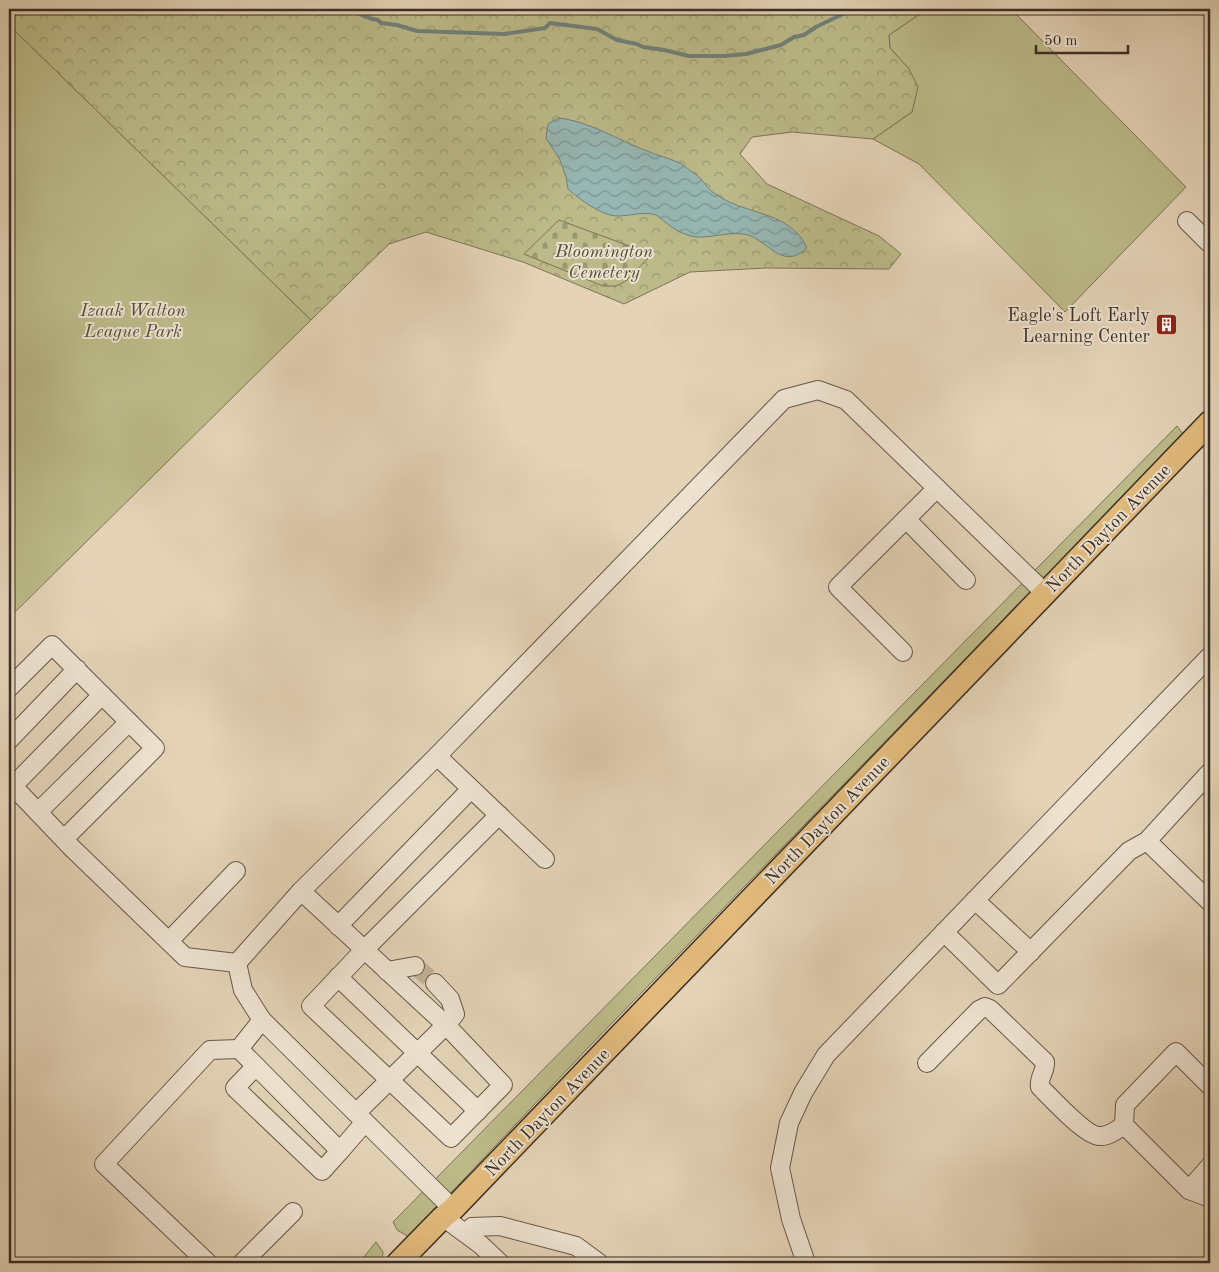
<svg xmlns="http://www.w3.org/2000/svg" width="1219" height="1272" viewBox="0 0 1219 1272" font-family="'Old Standard TT',serif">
<defs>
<pattern id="forest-crowns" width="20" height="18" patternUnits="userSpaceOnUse" patternTransform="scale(1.25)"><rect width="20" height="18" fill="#bcba89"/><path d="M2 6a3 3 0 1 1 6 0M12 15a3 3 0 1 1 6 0" fill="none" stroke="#9a9870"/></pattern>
<pattern id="cemetery-stones" width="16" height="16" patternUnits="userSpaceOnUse" patternTransform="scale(1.25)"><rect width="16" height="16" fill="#bcba89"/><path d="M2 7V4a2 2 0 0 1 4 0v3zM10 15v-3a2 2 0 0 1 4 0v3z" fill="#9a9870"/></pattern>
<pattern id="water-waves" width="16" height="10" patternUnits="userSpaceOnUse" patternTransform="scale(1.25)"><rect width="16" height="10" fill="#96b7b3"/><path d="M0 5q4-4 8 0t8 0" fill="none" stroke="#7c9591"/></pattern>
</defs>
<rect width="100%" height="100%" fill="#e4d3b7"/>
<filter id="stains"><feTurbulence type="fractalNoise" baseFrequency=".004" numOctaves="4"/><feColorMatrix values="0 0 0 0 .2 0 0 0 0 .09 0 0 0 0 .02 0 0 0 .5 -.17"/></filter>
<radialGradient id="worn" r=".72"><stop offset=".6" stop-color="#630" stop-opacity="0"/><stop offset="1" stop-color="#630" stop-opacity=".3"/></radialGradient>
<g fill="#bcba89" stroke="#7c7456">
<polygon points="927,9 1011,9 1186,187 1065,312 919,164 873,139 912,112 909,69 890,48 889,35"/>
<polygon points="9,25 311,320 9,618"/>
<polygon points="1177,426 1183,434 586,1050 409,1237 397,1230 393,1222"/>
<polygon points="376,1242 383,1252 382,1263 359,1263"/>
</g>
<polygon fill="url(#forest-crowns)" stroke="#7c7456" points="9,9 927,9 889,35 890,48 909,69 918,87 912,112 873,139 792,132 752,137 740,154 767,184 879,236 901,254 889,269 766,268 690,272 624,304 523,262 426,232 389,244 311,320 9,25"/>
<polygon fill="url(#cemetery-stones)" stroke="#7c7456" points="559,220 651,254 651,255 626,281 616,286 603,286 524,254"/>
<path fill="url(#water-waves)" stroke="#72817a" d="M558,118C589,121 618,140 647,151C659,156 673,159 683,165C689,170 696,174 701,179C705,184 709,190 714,193C744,216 789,209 807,248C781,273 766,236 743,234C727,232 711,238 696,237C684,235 675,230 665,222C663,220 659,217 656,215C645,211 629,216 618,216C602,216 579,199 568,189L566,177L560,160L546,138L548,124Z"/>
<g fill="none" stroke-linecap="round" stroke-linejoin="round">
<path stroke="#72817a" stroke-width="4" d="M352,9C360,15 368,19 378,20L381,23L397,25L417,31L504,34L545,28L550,23L597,29L617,40L637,44L643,47L664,50L689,56H723L746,54L781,45L794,37L804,35L816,27L853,9"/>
<polyline stroke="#c2b29a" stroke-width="18" stroke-dasharray="18 9" stroke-linecap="butt" points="415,966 435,983"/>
<defs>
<g id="minor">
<polyline points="1187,221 1210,244"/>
<polyline points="906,519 966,580"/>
<polyline points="903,652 838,587 937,488"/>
<polyline points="9,688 52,645 155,748 65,838"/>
<polyline points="9,740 77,669"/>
<polyline points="437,756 545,859"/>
<polyline points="9,782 72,848 185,957 237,963"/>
<polyline points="13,786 102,695"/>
<polyline points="38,812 129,722"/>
<polyline points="1147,841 1210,902"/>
<polyline points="975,900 1031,952"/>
<polyline points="338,926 471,789"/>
<polyline points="944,932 998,985 1129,851 1147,841 1210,772"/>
<polyline points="169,941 236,871"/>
<polyline points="387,971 415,966"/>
<polyline points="338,977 478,1111"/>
<polyline points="435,983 450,999 455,1014 446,1025 503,1085 451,1138 311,1006 364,950 499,815"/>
<polyline points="262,1020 243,990 237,963 301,891"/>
<path d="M927,1063L979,1010L985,1007L990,1009L1045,1062C1046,1071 1038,1078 1040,1087C1051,1098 1086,1136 1099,1136C1108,1137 1117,1130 1124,1125"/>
<polyline points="256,1066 235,1088 322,1171 340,1151"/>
<polyline points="1210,1086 1176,1052 1125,1105 1124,1125 1189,1190 1210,1198"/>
<polyline points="356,1113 446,1025 301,891 437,756 784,399 818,390 846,400 1045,593"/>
<polyline points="365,1122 340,1151 239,1049 262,1020 453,1209"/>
<polyline points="1189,1190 1210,1166"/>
<polyline points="443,1217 481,1245 500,1263"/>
<polyline points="467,1234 472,1227 500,1226 576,1246 599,1263"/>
<polyline points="208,1263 104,1164 210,1050 239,1049"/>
<polyline points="242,1263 293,1212"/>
<polyline points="806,1263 791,1219 780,1168 789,1123 803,1093 826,1055 1210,656"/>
</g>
<polyline id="major" points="398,1263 443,1217 453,1209 1210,422"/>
</defs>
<use href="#minor" stroke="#655849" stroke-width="20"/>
<use href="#major" stroke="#3b2f24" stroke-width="25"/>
<use href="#minor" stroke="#ede2d0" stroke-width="18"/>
<use href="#major" stroke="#e2ba7c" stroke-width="22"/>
</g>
<defs>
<symbol id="building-square" viewBox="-11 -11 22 22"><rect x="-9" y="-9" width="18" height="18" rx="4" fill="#8f2418" stroke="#ede2d0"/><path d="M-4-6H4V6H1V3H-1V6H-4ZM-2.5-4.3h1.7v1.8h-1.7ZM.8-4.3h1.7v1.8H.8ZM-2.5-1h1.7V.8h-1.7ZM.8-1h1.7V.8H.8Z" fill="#fff"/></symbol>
</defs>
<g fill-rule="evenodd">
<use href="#building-square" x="1154" y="312" width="25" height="25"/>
</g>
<g text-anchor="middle" stroke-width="4" stroke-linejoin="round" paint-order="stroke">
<g font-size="18" font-style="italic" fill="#554b38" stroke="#ede2d0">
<text x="604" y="257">Bloomington<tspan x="604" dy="21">Cemetery</tspan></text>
<text x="133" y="316">Izaak Walton<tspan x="133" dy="21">League Park</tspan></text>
</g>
<g font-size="18" fill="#3b2f24" stroke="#ede2d0" text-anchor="end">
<text x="1150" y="321">Eagle's Loft Early<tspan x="1150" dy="21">Learning Center</tspan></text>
</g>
<g font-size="18" fill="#3b2f24" stroke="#ede2d0">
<text transform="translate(1108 528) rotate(-46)" y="6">North Dayton Avenue</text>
<text transform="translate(827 820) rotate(-46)" y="6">North Dayton Avenue</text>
<text transform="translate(547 1112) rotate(-46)" y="6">North Dayton Avenue</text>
</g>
</g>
<rect width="1219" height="1272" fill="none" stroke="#e4d3b7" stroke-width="30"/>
<rect x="10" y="10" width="1199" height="1252" fill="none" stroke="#3b2f24" stroke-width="2.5"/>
<rect x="15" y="15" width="1189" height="1242" fill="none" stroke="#3b2f24"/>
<path d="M1036 45v8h92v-8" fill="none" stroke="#3b2f24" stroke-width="2.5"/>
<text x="1044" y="45" font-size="15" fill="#3b2f24" stroke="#ede2d0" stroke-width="4" paint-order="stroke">50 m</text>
<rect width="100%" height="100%" filter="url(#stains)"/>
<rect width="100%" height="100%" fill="url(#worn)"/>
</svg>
